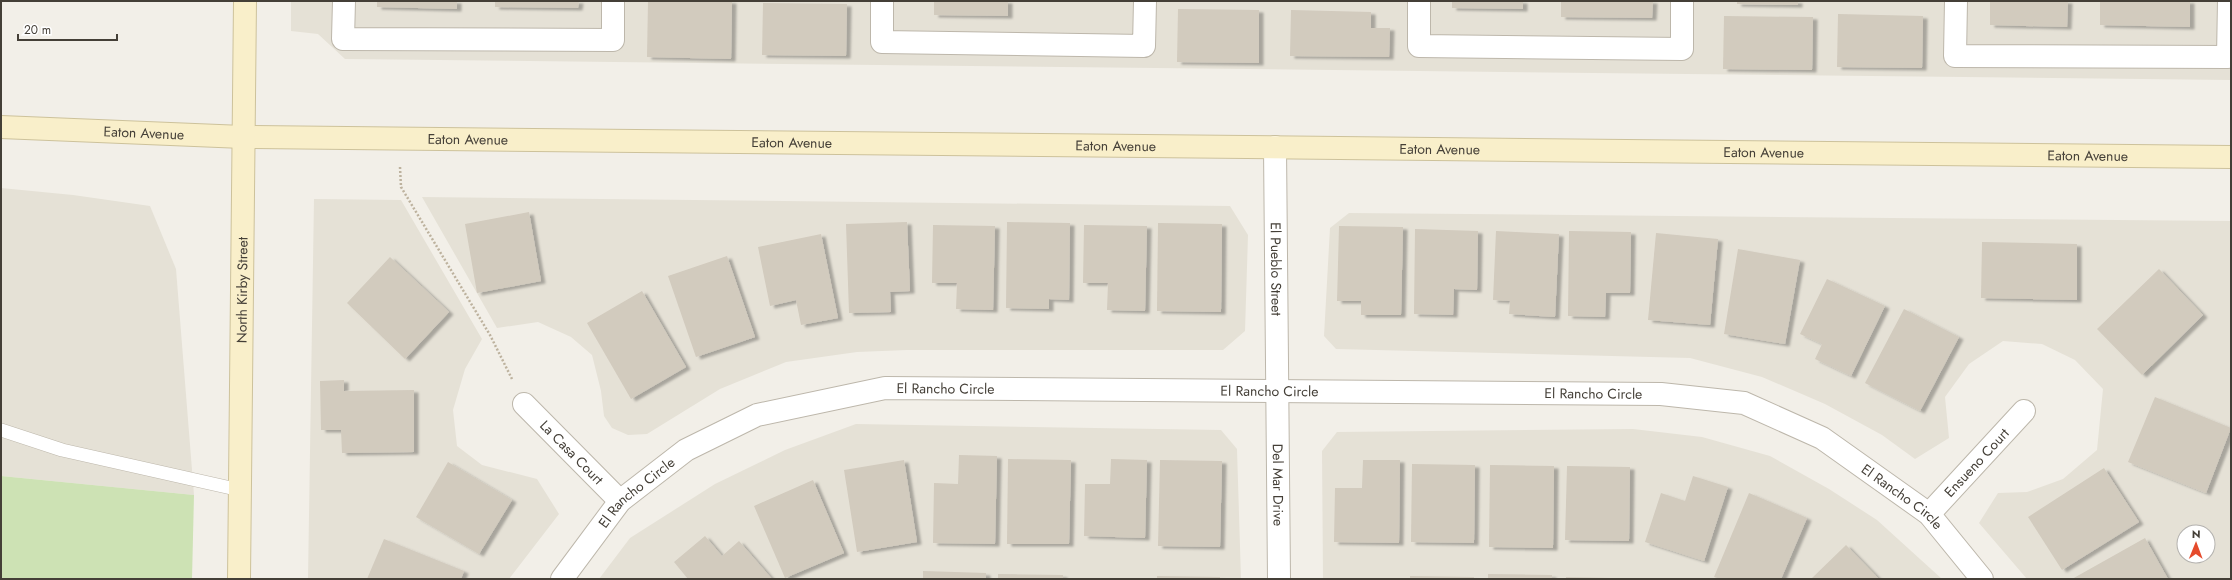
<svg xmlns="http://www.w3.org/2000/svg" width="2232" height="580" viewBox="0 0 2232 580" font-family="Jost,sans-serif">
<defs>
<filter id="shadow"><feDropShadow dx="4.5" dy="2.5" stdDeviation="1" flood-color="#0004"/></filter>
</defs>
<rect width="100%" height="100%" fill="#f2efe8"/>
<g fill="#e5e1d6" fill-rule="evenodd">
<polygon points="291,1 2231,1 2231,80 345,59 318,34 291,31"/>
<polygon points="1,188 73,195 150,206 176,269 194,495 1,476"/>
<polygon points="422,197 1230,206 1248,235 1245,331 1223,350 907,350 857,352 786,362 720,389 647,434 628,435 612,428 604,416 601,391 592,355 571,337 538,322 497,328"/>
<polygon points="314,199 401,200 482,339 465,369 453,410 457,446 482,465 537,479 559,514 509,579 308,579"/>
<path d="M1349,213L2231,221V579H2027L1979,523L1998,493L2027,492L2063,479L2097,450L2103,389L2075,360L2042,344L2003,341L1969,364L1945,397L1949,438L1915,459L1882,435L1825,404L1762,377L1690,358L1336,349L1324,336L1330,228ZM2184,532H2208V556H2184Z"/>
<polygon points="856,424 1221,430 1237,449 1241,579 599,579 630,538 715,484 785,450"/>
<polygon points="1633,429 1702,437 1770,456 1829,489 1877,520 1942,579 1323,579 1322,451 1337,432"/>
</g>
<polygon fill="#cde2b4" points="1,476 194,495 192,579 1,579"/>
<g fill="#d2cbbe" filter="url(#shadow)">
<polygon points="377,1 457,1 457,9 377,7"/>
<polygon points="495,1 579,1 578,8 495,7"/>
<polygon points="648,1 732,1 731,59 647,57"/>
<polygon points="934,1 1008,1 1008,16 934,15"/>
<polygon points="1452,1 1523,1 1523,9 1452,8"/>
<polygon points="1561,1 1653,1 1652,18 1561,17"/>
<polygon points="1737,1 1798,1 1798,5 1737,4"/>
<polygon points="1990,1 2068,1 2067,27 1990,25"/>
<polygon points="2100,1 2190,1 2190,27 2100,25"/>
<polygon points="763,3 847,4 846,56 762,55"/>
<polygon points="1178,9 1259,10 1259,63 1177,62"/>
<polygon points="1291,10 1371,12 1371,28 1390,28 1389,57 1290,56"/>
<polygon points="1838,14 1923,16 1922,68 1837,67"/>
<polygon points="1724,16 1813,17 1812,70 1723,69"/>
<polygon points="529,212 541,281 477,293 465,224"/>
<polygon points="907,222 910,291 890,292 891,312 849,313 846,224"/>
<polygon points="1007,222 1070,223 1069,300 1049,299 1049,309 1006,308"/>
<polygon points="1158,223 1222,224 1221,312 1157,311"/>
<polygon points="933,225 995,226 993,310 956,309 957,283 932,283"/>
<polygon points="1084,225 1147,226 1145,311 1107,310 1108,283 1083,283"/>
<polygon points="1339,226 1403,227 1401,315 1361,315 1361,301 1337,301"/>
<polygon points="1415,229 1478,231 1477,290 1454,289 1453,315 1414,314"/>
<polygon points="1496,231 1559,234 1555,317 1509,314 1510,301 1493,300"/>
<polygon points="1569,231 1631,232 1630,293 1606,293 1605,317 1568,316"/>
<polygon points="1656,233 1718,239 1710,325 1648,320"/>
<polygon points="821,234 838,318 801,325 796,300 770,306 758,247"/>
<polygon points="1982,242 2077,244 2077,300 1981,298"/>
<polygon points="1738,249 1800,260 1785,344 1724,334"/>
<polygon points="727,256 755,337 696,357 668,276"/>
<polygon points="390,257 449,312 405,359 347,303"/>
<polygon points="2159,269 2203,315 2142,375 2097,329"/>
<polygon points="1827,279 1885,306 1851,376 1815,359 1822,344 1800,334"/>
<polygon points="642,291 686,367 631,399 587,323"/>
<polygon points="1904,309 1959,337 1920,411 1865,383"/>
<polygon points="344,380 344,391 414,390 414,452 342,453 341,430 321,430 320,381"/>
<polygon points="2155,397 2231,428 2206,493 2128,462"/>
<polygon points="959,455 997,456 995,544 933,543 934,483 958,484"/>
<polygon points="1008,459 1071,460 1069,544 1007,544"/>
<polygon points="1111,459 1147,460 1145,538 1084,536 1085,484 1110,484"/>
<polygon points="904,460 917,542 857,552 844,470"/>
<polygon points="1160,460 1222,461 1220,547 1158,546"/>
<polygon points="1363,460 1400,460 1399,543 1334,542 1335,488 1362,488"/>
<polygon points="448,462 512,500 479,554 416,517"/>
<polygon points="1412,464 1475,465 1474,543 1411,542"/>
<polygon points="1490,465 1554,466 1553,548 1489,547"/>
<polygon points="1567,466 1630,467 1629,541 1565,540"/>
<polygon points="2104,468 2139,522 2062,570 2028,517"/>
<polygon points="1693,476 1728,487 1704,561 1645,542 1661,493 1685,501"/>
<polygon points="813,480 844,553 785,578 754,506"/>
<polygon points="1749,493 1807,518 1781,579 1720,579 1714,577"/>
<polygon points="705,536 722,556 739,541 772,579 688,579 674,562"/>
<polygon points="2145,538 2168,579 2072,579"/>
<polygon points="384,539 464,571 461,579 367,579"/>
<polygon points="1846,545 1879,579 1811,579"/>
<polygon points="923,571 986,573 986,579 923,579"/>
<polygon points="998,574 1063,575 1063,579 998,579"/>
<polygon points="1488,574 1552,575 1552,579 1488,579"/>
<polygon points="1157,576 1220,577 1220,579 1157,579"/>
<polygon points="1410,576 1474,577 1474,579 1410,579"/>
<polygon points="1566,577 1611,578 1611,579 1566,579"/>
</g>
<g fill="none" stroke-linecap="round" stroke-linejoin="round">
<defs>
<polyline id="lane" points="1,430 62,450 240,490"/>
<g id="street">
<polyline points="344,1 343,39 613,40 613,1"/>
<polyline points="882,1 882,42 1144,46 1145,1"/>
<polyline points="1419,1 1419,46 1682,49 1682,1"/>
<polyline points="1956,1 1955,56 2228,57 2229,1"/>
<path id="s1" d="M1275,147L1279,579"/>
<path id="s2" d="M524,404L620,501"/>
<path id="s3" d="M1929,514L2024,411"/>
<path id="s4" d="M562,579L620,501L686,450L757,415L885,388L1661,394L1744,403L1822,438L1929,514L1982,579"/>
</g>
<g id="secondary">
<path id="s5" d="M1,127L243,137L2231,157"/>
<path id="s6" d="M239,579L245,1"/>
</g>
</defs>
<use href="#lane" stroke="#bdb7ab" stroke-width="14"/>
<use href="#street" stroke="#bdb7ab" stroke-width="24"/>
<use href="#secondary" stroke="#cdc29b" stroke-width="24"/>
<polyline stroke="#bdb29e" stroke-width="2.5" stroke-dasharray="2 2" stroke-linecap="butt" points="400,167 401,187 490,335 512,379"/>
<use href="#lane" stroke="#fff" stroke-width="13"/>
<use href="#street" stroke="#fff" stroke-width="22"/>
<use href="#secondary" stroke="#f9efca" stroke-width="22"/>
</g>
<g text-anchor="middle" stroke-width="3" stroke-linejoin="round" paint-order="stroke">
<g font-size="14" fill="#443f37" stroke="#fff">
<text dy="5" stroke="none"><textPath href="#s5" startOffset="143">Eaton Avenue</textPath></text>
<text dy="5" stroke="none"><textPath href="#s5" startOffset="467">Eaton Avenue</textPath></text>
<text dy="5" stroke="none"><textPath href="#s5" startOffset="791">Eaton Avenue</textPath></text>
<text dy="5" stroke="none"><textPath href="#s5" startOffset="1115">Eaton Avenue</textPath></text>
<text dy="5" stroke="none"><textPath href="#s5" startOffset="1439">Eaton Avenue</textPath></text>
<text dy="5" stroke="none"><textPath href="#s5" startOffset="1763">Eaton Avenue</textPath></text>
<text dy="5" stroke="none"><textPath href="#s5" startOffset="2087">Eaton Avenue</textPath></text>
<text dy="5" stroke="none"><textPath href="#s1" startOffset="122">El Pueblo Street</textPath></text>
<text dy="5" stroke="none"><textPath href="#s6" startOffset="289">North Kirby Street</textPath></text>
<text dy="5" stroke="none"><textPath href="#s4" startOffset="451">El Rancho Circle</textPath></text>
<text dy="5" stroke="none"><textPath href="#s4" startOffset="775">El Rancho Circle</textPath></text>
<text dy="5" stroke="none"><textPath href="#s4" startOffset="1099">El Rancho Circle</textPath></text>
<text dy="5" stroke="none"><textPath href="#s2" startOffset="68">La Casa Court</textPath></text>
<text dy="5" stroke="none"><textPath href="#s3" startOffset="70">Ensueno Court</textPath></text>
<text dy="5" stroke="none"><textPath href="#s1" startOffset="338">Del Mar Drive</textPath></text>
<text dy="5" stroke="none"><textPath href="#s4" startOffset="115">El Rancho Circle</textPath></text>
<text dy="5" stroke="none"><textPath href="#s4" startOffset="1435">El Rancho Circle</textPath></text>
</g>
</g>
<rect width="2232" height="580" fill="none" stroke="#443f37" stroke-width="4"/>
<g transform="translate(2196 544) rotate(1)"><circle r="19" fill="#ffffff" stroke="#b4b2af"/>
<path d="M0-3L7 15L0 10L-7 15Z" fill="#e54b2c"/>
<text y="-6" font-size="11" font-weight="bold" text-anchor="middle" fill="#443f37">N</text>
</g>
<path d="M18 34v6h99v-6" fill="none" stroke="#443f37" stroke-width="2"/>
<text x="24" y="34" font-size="12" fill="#443f37" stroke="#ffffff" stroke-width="3" paint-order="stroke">20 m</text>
</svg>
